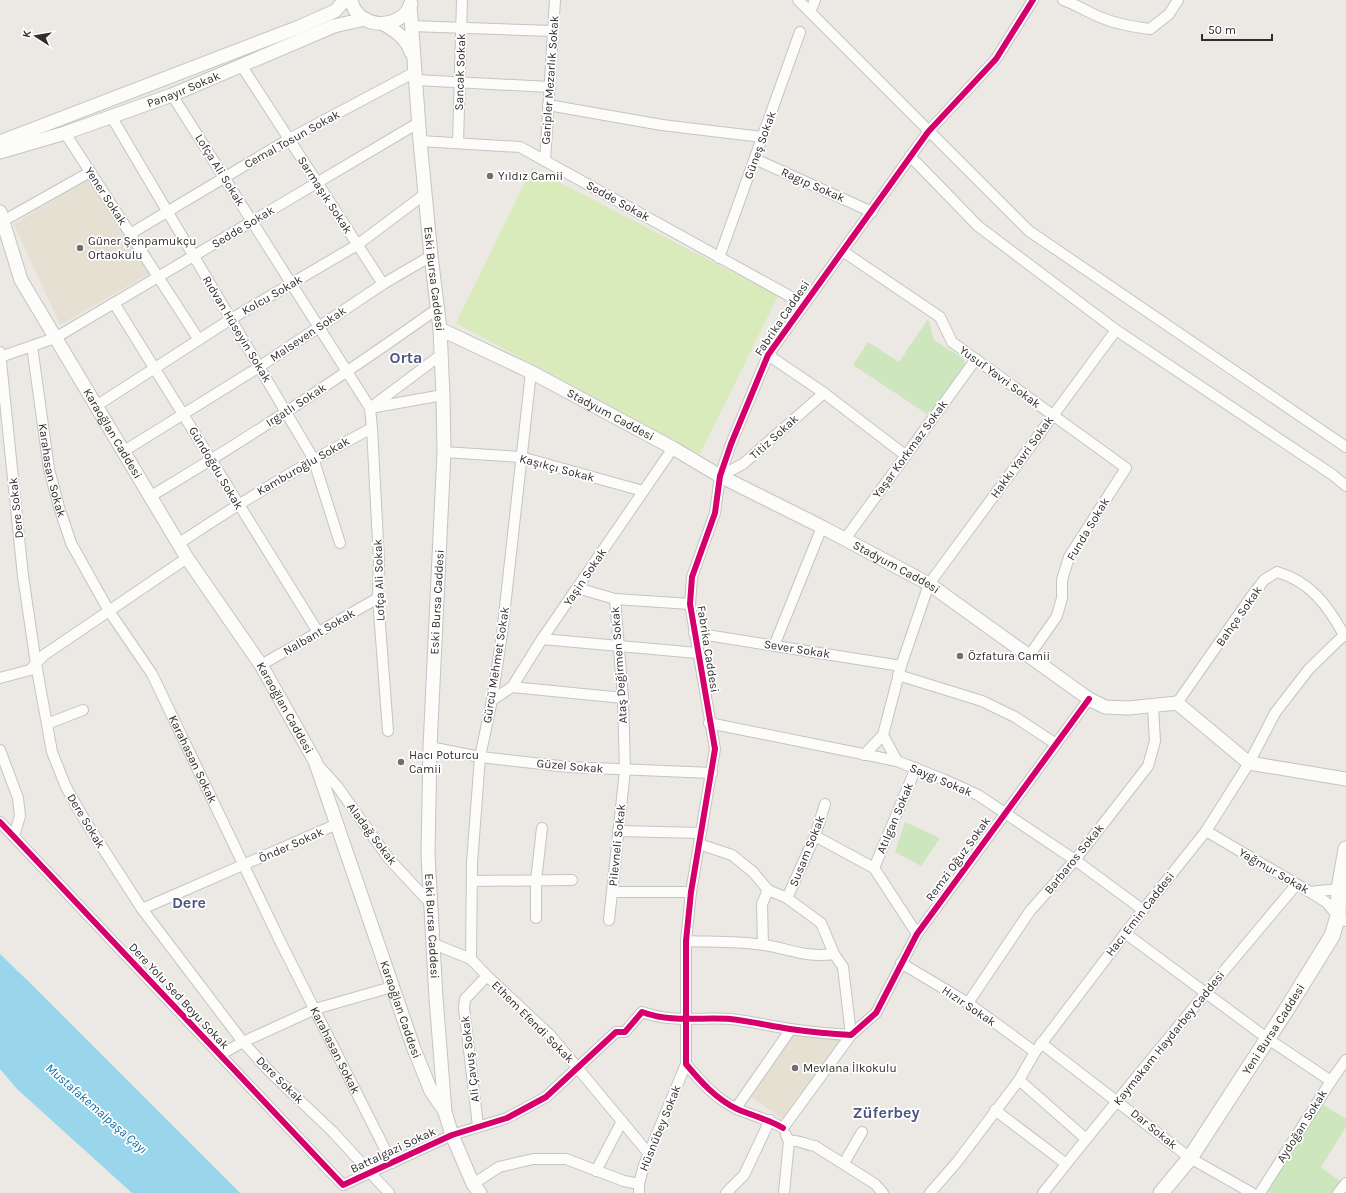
<svg xmlns="http://www.w3.org/2000/svg" width="1346" height="1193" viewBox="0 0 1346 1193" font-family="Karla,sans-serif">
<rect width="100%" height="100%" fill="#ece8e4"/>
<g fill="#e6e0d3">
<polygon points="90,178 151,273 60,325 14,224"/>
<polygon points="796,1032 840,1040 784,1120 748,1095"/>
</g>
<g fill="#cee6be">
<polygon points="928,319 934,340 964,359 964,365 930,416 853,365 868,342 899,362"/>
<polygon points="905,822 940,838 921,866 895,852"/>
<polygon points="1322,1104 1346,1119 1346,1127 1321,1167 1341,1182 1333,1193 1271,1193 1267,1190"/>
</g>
<polygon fill="#d9eabb" points="532,168 778,296 700,454 456,323"/>
<polygon fill="#99d6ec" points="0,954 27,980 240,1193 132,1193 17,1089 0,1069"/>
<g fill="none" stroke-linecap="round" stroke-linejoin="round">
<defs>
<g id="minor">
<polyline points="798,0 1029,231 1346,447"/>
<path d="M1063,0C1078,5 1090,14 1105,19C1120,25 1135,27 1150,29L1169,14L1178,0"/>
<polyline points="810,12 815,0"/>
<polyline points="411,26 553,31"/>
<polyline points="241,65 383,284"/>
<polyline points="416,80 549,87"/>
<polyline points="172,95 370,408 442,354"/>
<polyline points="548,105 662,125 762,137"/>
<polyline points="111,116 313,458 340,543"/>
<polyline points="65,133 199,340"/>
<polyline points="420,141 520,147 804,304"/>
<polyline points="458,143 462,0"/>
<polyline points="910,156 978,226 1116,330 1333,475 1346,486"/>
<polyline points="755,159 872,212"/>
<polyline points="545,161 555,0"/>
<polyline points="3,221 90,172"/>
<polyline points="130,234 289,139 415,72"/>
<polyline points="844,252 940,317 952,342 1126,468 1069,557 1062,580 1062,598 1057,616 1029,656"/>
<polyline points="719,258 800,32"/>
<polyline points="114,303 318,632"/>
<path id="s1" d="M32,346L49,469L59,507L71,543L109,611L152,674L281,943L392,1163"/>
<polyline points="0,352 23,576 36,664 52,752 66,787 84,819 142,909 243,1042 271,1073 332,1131 389,1193"/>
<polyline points="768,355 824,393 905,455"/>
<polyline points="0,357 55,338 418,123"/>
<polyline points="96,406 231,319 357,245 425,194"/>
<polyline points="372,428 379,561 378,598 388,731"/>
<polyline points="124,451 259,367 383,284 431,256"/>
<polyline points="444,452 521,457 643,491"/>
<polyline points="720,476 743,464 824,393"/>
<path d="M151,496C249,438 344,375 437,309"/>
<polyline points="845,539 976,359"/>
<path d="M178,544C241,502 305,463 372,428L370,408L443,395"/>
<polyline points="577,588 615,599 623,698 625,770 609,920"/>
<polyline points="615,599 690,604"/>
<polyline points="694,633 901,666"/>
<polyline points="542,639 697,653"/>
<polyline points="774,646 822,527"/>
<polyline points="261,665 378,598"/>
<polyline points="898,675 982,701 1015,717 1056,744"/>
<polyline points="0,678 30,670 44,655 187,558"/>
<polyline points="512,687 623,698"/>
<polyline points="492,700 512,687 542,639 673,448"/>
<path d="M1177,703L1251,597L1264,580L1277,572C1310,581 1328,606 1344,635"/>
<polyline points="709,723 897,761 945,780 978,795 1075,860 1143,910"/>
<polyline points="47,724 83,710"/>
<polyline points="883,735 897,761"/>
<polyline points="430,747 480,757 569,767 712,773"/>
<polyline points="0,750 18,798 20,816 14,836"/>
<polyline points="864,755 883,735 901,666 929,584 1116,330"/>
<polyline points="317,764 337,786 389,859 432,905"/>
<path d="M0,822L343,1185L452,1135L507,1118L546,1097L616,1032H625L642,1012C672,1023 699,1017 730,1019C750,1021 770,1026 790,1029C811,1032 831,1034 851,1035L876,1013L917,934L1089,699"/>
<polyline points="618,831 701,833"/>
<polyline points="1206,831 1310,892 1326,902 1338,916 1346,921"/>
<polyline points="815,836 874,868 917,934"/>
<polyline points="699,844 732,855 753,872 768,890 787,898 821,923 834,954 843,967 851,1035 783,1128"/>
<polyline points="874,868 916,768"/>
<polyline points="472,881 572,880"/>
<polyline points="612,892 691,892"/>
<polyline points="1310,892 1339,889"/>
<polyline points="787,898 815,836 825,804"/>
<polyline points="142,909 337,824"/>
<polyline points="536,918 536,881 542,828"/>
<polyline points="1125,933 1268,1039 1331,1081"/>
<path d="M686,941C711,942 739,941 764,945C791,949 804,958 834,954"/>
<polyline points="434,944 471,959 487,976 551,1036 649,1154"/>
<polyline points="763,944 762,904 768,890"/>
<polyline points="471,959 472,863 480,757 492,700 502,634 531,372"/>
<polyline points="901,963 968,1003 1035,1052"/>
<polyline points="968,1003 1030,911 1075,860 1148,766 1155,741 1153,707"/>
<polyline points="1041,1043 1190,1158 1252,1193"/>
<polyline points="220,1055 243,1042 315,1009 392,987"/>
<polyline points="1019,1080 1085,1138"/>
<polyline points="736,1108 791,1029"/>
<polyline points="995,1110 1065,1163"/>
<polyline points="478,1126 464,1008 465,999 487,976"/>
<path d="M783,1128C768,1119 753,1116 737,1109C716,1099 700,1081 686,1064V941L691,892L715,749L690,604L692,577L715,513L720,476L731,444L768,355L928,132L996,59L1033,0"/>
<path d="M789,1141C798,1139 806,1145 815,1146L875,1184L883,1193"/>
<polyline points="844,1163 862,1132"/>
<polyline points="596,1171 622,1121"/>
<polyline points="473,1184 499,1167 533,1159 566,1159 624,1181 639,1184"/>
<polyline points="639,1193 639,1184 644,1165 686,1064"/>
<polyline points="726,1193 744,1175 770,1120"/>
<polyline points="784,1193 789,1141 786,1135"/>
<polyline points="930,1193 957,1162 1019,1080 1035,1052 1143,910 1206,831 1249,763 1275,713 1309,669 1344,635 1346,636"/>
<path d="M1043,1193C1126,1089 1210,987 1296,885"/>
<polyline points="1260,1193 1331,1081 1346,1060"/>
<polyline points="1338,1193 1346,1183"/>
</g>
<g id="tertiary">
<path d="M351,0C357,30 401,31 411,4"/>
<path id="s2" d="M410,5L420,141L431,256L440,329L443,395L444,452L430,747L428,855L436,998L445,1112L452,1135L473,1184L480,1193"/>
<path d="M384,24C397,32 406,38 411,52"/>
<polyline points="0,142 299,27 335,11 345,0"/>
<path id="s3" d="M0,152L65,133L172,95L334,26L365,19"/>
<path id="s4" d="M0,212L21,280L187,558L261,665L315,761L414,1049L431,1091L444,1110"/>
<path id="s5" d="M440,329L531,372L673,448L720,476L822,527L929,584L1089,699L1105,707L1128,708L1177,703L1249,763L1346,779"/>
</g>
<g id="secondary">
<path id="s6" d="M1161,1193L1190,1158L1285,1012L1332,936L1338,916L1339,889L1346,849"/>
</g>
</defs>
<use href="#minor" stroke="#c5c4c5" stroke-width="12"/>
<use href="#tertiary" stroke="#c5c4c5" stroke-width="15"/>
<use href="#secondary" stroke="#c5c4c5" stroke-width="17"/>
<use href="#minor" stroke="#fcfcfb" stroke-width="10"/>
<use href="#tertiary" stroke="#fcfcfb" stroke-width="13"/>
<use href="#secondary" stroke="#fcfcfb" stroke-width="15"/>
<defs>
<g id="cycleway">
<path d="M0,822L343,1185L452,1135L507,1118L546,1097L616,1032H625L642,1012C672,1023 699,1017 730,1019C750,1021 770,1026 790,1029C811,1032 831,1034 851,1035L876,1013L917,934L1089,699"/>
<path d="M783,1128C768,1119 753,1116 737,1109C716,1099 700,1081 686,1064V941L691,892L715,749L690,604L692,577L715,513L720,476L731,444L768,355L928,132L996,59L1033,0"/>
</g>
</defs>
<use href="#cycleway" stroke="#fff" stroke-width="8"/>
<use href="#cycleway" stroke="#d6006c" stroke-width="6"/>
</g>
<g fill="#706f6e" stroke="#fff" stroke-width="1.5">
<circle cx="490" cy="176" r="4"/>
<circle cx="80" cy="248" r="4"/>
<circle cx="960" cy="656" r="4"/>
<circle cx="401" cy="762" r="4"/>
<circle cx="795" cy="1068" r="4"/>
</g>
<g text-anchor="middle" stroke-width="3.5" stroke-linejoin="round" paint-order="stroke">
<g font-size="12" fill="#2e2e2e" stroke="#fff">
<text transform="translate(460 72) rotate(-88)" y="4">Sancak Sokak</text>
<text transform="translate(550 80) rotate(-86)" y="4">Garipler Mezarlık Sokak</text>
<text dy="4" stroke="none"><textPath href="#s3" startOffset="194">Panayır Sokak</textPath></text>
<text transform="translate(292 139) rotate(-29)" y="4">Cemal Tosun Sokak</text>
<text transform="translate(760 145) rotate(-70)" y="4">Güneş Sokak</text>
<text transform="translate(220 170) rotate(58)" y="4">Lofça Ali Sokak</text>
<text transform="translate(813 185) rotate(24)" y="4">Ragıp Sokak</text>
<text transform="translate(325 195) rotate(57)" y="4">Sarmaşık Sokak</text>
<text transform="translate(106 196) rotate(57)" y="4">Yener Sokak</text>
<text transform="translate(618 201) rotate(29)" y="4">Sedde Sokak</text>
<text transform="translate(243 227) rotate(-31)" y="4">Sedde Sokak</text>
<text dy="4" stroke="none"><textPath href="#s2" startOffset="275">Eski Bursa Caddesi</textPath></text>
<text transform="translate(272 295) rotate(-30)" y="4">Kolcu Sokak</text>
<text transform="translate(782 318) rotate(-56)" y="4">Fabrika Caddesi</text>
<text transform="translate(237 329) rotate(59)" y="4">Rıdvan Hüseyin Sokak</text>
<text transform="translate(308 334) rotate(-34)" y="4">Malseven Sokak</text>
<text transform="translate(1000 377) rotate(36)" y="4">Yusuf Yavri Sokak</text>
<text transform="translate(296 405) rotate(-33)" y="4">Irgatlı Sokak</text>
<text dy="4" stroke="none"><textPath href="#s5" startOffset="191">Stadyum Caddesi</textPath></text>
<text dy="4" stroke="none"><textPath href="#s4" startOffset="250">Karaoğlan Caddesi</textPath></text>
<text transform="translate(774 437) rotate(-42)" y="4">Titiz Sokak</text>
<text transform="translate(910 449) rotate(-54)" y="4">Yaşar Korkmaz Sokak</text>
<text transform="translate(1022 457) rotate(-54)" y="4">Hakkı Yavri Sokak</text>
<text transform="translate(303 466) rotate(-30)" y="4">Kamburoğlu Sokak</text>
<text transform="translate(216 468) rotate(59)" y="4">Gündoğdu Sokak</text>
<text transform="translate(557 468) rotate(15)" y="4">Kaşıkçı Sokak</text>
<text dy="4" stroke="none"><textPath href="#s1" startOffset="126">Karahasan Sokak</textPath></text>
<text transform="translate(16 508) rotate(-96)" y="4">Dere Sokak</text>
<text transform="translate(1088 529) rotate(-59)" y="4">Funda Sokak</text>
<text dy="4" stroke="none"><textPath href="#s5" startOffset="515">Stadyum Caddesi</textPath></text>
<text transform="translate(585 577) rotate(-56)" y="4">Yaşin Sokak</text>
<text transform="translate(379 580) rotate(-92)" y="4">Lofça Ali Sokak</text>
<text transform="translate(437 602) rotate(-87)" y="4">Eski Bursa Caddesi</text>
<text transform="translate(1239 616) rotate(-55)" y="4">Bahçe Sokak</text>
<text transform="translate(319 632) rotate(-30)" y="4">Nalbant Sokak</text>
<text transform="translate(708 649) rotate(81)" y="4">Fabrika Caddesi</text>
<text transform="translate(797 649) rotate(9)" y="4">Sever Sokak</text>
<text transform="translate(496 665) rotate(-81)" y="4">Gürcü Mehmet Sokak</text>
<text transform="translate(619 665) rotate(-94)" y="4">Ataş Değirmen Sokak</text>
<text dy="4" stroke="none"><textPath href="#s4" startOffset="574">Karaoğlan Caddesi</textPath></text>
<text dy="4" stroke="none"><textPath href="#s1" startOffset="450">Karahasan Sokak</textPath></text>
<text transform="translate(570 766) rotate(5)" y="4">Güzel Sokak</text>
<text transform="translate(941 780) rotate(23)" y="4">Saygı Sokak</text>
<text transform="translate(895 818) rotate(-67)" y="4">Atılgan Sokak</text>
<text transform="translate(86 821) rotate(59)" y="4">Dere Sokak</text>
<text transform="translate(372 834) rotate(53)" y="4">Aladağ Sokak</text>
<text transform="translate(291 845) rotate(-24)" y="4">Önder Sokak</text>
<text transform="translate(617 845) rotate(-84)" y="4">Pilevneli Sokak</text>
<text transform="translate(807 851) rotate(-68)" y="4">Susam Sokak</text>
<text transform="translate(958 859) rotate(-54)" y="4">Remzi Oğuz Sokak</text>
<text transform="translate(1074 859) rotate(-51)" y="4">Barbaros Sokak</text>
<text transform="translate(1274 871) rotate(30)" y="4">Yağmur Sokak</text>
<text transform="translate(1140 914) rotate(-52)" y="4">Hacı Emin Caddesi</text>
<text dy="4" stroke="none"><textPath href="#s2" startOffset="923">Eski Bursa Caddesi</textPath></text>
<text transform="translate(179 996) rotate(47)" y="4">Dere Yolu Sed Boyu Sokak</text>
<text transform="translate(969 1006) rotate(34)" y="4">Hızır Sokak</text>
<text dy="4" stroke="none"><textPath href="#s4" startOffset="898">Karaoğlan Caddesi</textPath></text>
<text transform="translate(533 1022) rotate(45)" y="4">Ethem Efendi Sokak</text>
<text dy="4" stroke="none"><textPath href="#s6" startOffset="199">Yeni Bursa Caddesi</textPath></text>
<text transform="translate(1169 1038) rotate(-51)" y="4">Kaymakam Haydarbey Caddesi</text>
<text dy="4" stroke="none"><textPath href="#s1" startOffset="774">Karahasan Sokak</textPath></text>
<text transform="translate(470 1059) rotate(-97)" y="4">Ali Çavuş Sokak</text>
<text transform="translate(280 1080) rotate(45)" y="4">Dere Sokak</text>
<text transform="translate(1302 1126) rotate(-58)" y="4">Aydoğan Sokak</text>
<text transform="translate(660 1128) rotate(-68)" y="4">Hüsnübey Sokak</text>
<text transform="translate(1154 1129) rotate(39)" y="4">Dar Sokak</text>
<text transform="translate(393 1150) rotate(-25)" y="4">Battalgazi Sokak</text>
</g>
<g font-size="12" fill="#2e2e2e" stroke="#fff" text-anchor="start">
<text x="498" y="180">Yıldız Camii</text>
<text x="88" y="245">Güner Şenpamukçu<tspan x="88" dy="14">Ortaokulu</tspan></text>
<text x="968" y="660">Özfatura Camii</text>
<text x="409" y="759">Hacı Poturcu<tspan x="409" dy="14">Camii</tspan></text>
<text x="803" y="1072">Mevlana İlkokulu</text>
</g>
<g font-size="13" font-style="italic" fill="#0d6fa3" stroke="#fff">
<text transform="translate(97 1108) rotate(41)" y="5">Mustafakemalpaşa Çayı</text>
</g>
<g font-size="16" font-weight="bold" fill="#4d5680" stroke="#fff">
<text x="406" y="363">Orta</text>
<text x="189" y="908">Dere</text>
<text x="886" y="1118">Züferbey</text>
</g>
</g>
<g transform="translate(36 36) rotate(282)" stroke="#ffffff" stroke-width="3" paint-order="stroke">
<path d="M0-3L7 15L0 10L-7 15Z" fill="#2e2e2e"/>
<text y="-6" font-size="11" font-weight="bold" text-anchor="middle" fill="#2e2e2e">K</text>
</g>
<path d="M1202 34v6h70v-6" fill="none" stroke="#2e2e2e" stroke-width="2"/>
<text x="1208" y="34" font-size="12" fill="#2e2e2e" stroke="#ffffff" stroke-width="3" paint-order="stroke">50 m</text>
</svg>
